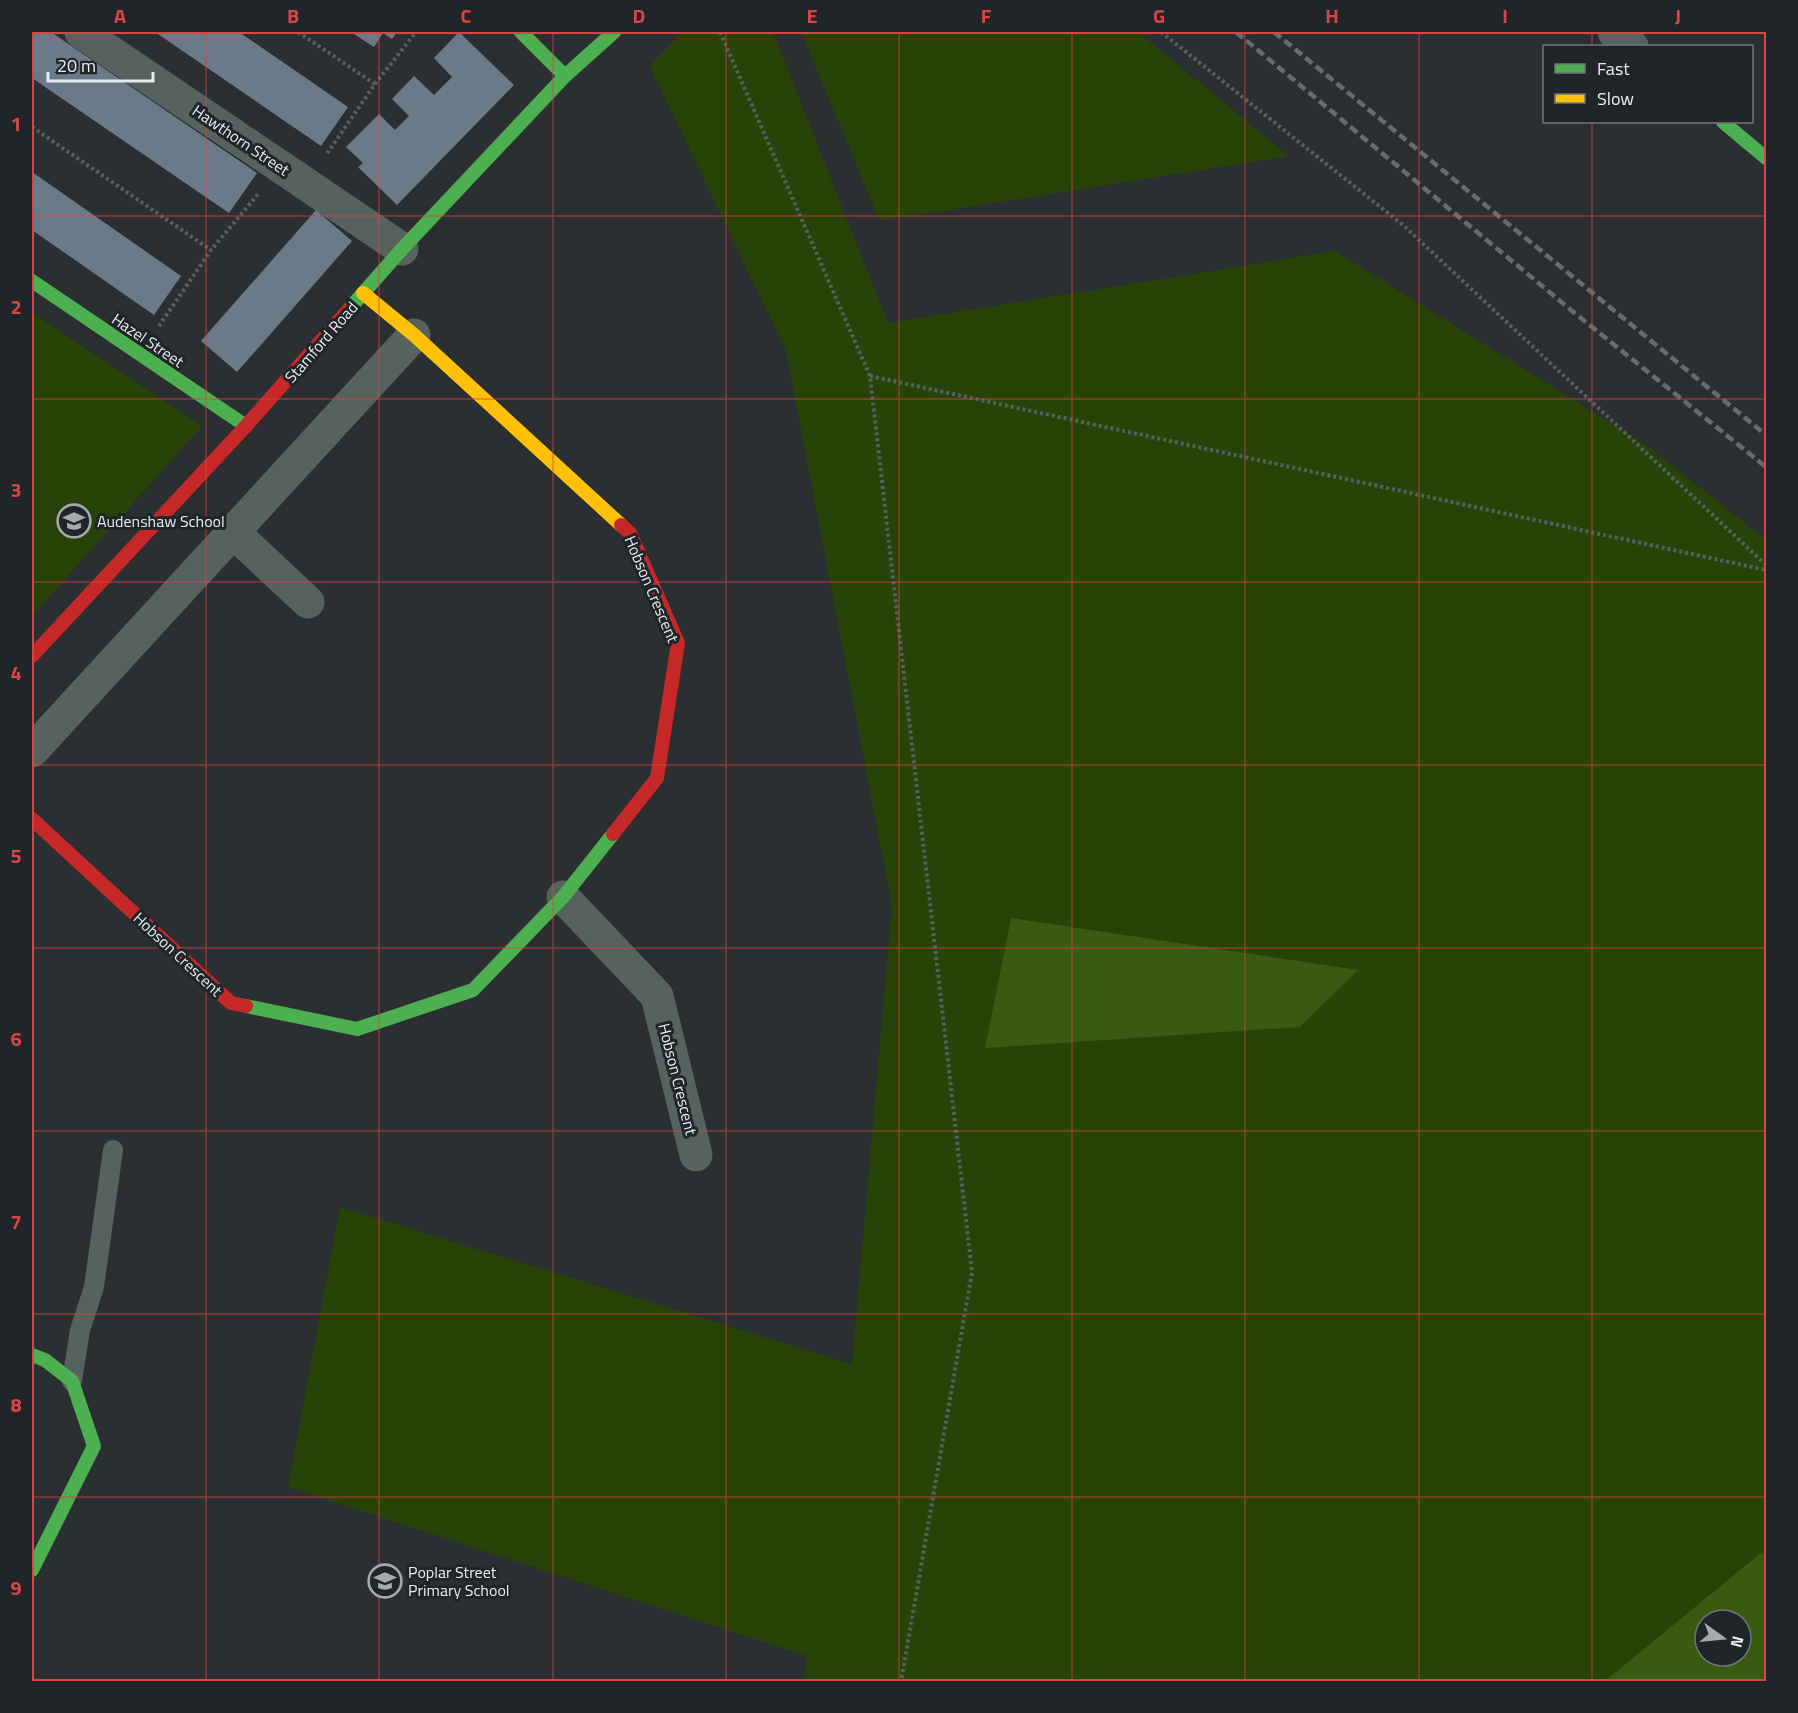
<svg xmlns="http://www.w3.org/2000/svg" width="1798" height="1713" viewBox="0 0 1798 1713" font-family="'Titillium Web',sans-serif">
<rect width="100%" height="100%" fill="#2c2f32"/>
<g fill="#274307" fill-rule="evenodd">
<path d="M682,32H773L888,323L1335,251L1649,447L1766,540V1681H804L807,1656L288,1487L340,1207L852,1364L892,906L786,351L650,66ZM1705,1620H1741V1656H1705Z"/>
<polygon points="801,32 1138,32 1289,156 880,221"/>
<polygon points="32,313 202,426 32,616"/>
</g>
<g fill="#385a11" fill-rule="evenodd">
<polygon points="1011,918 1358,970 1300,1027 985,1048"/>
<path d="M1762,1552L1766,1558V1681H1605ZM1705,1620H1741V1656H1705Z"/>
</g>
<g fill="#6b7a88">
<polygon points="32,32 51,32 257,173 229,213 32,78"/>
<polygon points="155,32 239,32 348,107 321,146"/>
<polygon points="351,32 397,32 392,39 383,33 374,47"/>
<polygon points="459,32 514,85 397,205 358,167 363,163 346,147 379,114 395,130 409,116 392,99 414,76 434,95 452,77 434,58"/>
<polygon points="32,172 181,276 154,315 32,230"/>
<polygon points="316,210 352,241 237,372 201,341"/>
</g>
<g fill="none" stroke-linecap="round" stroke-linejoin="round">
<g stroke="#57605e" stroke-width="4" stroke-dasharray="3 3" stroke-linecap="butt">
<polyline points="298,32 375,84 326,155"/>
<polyline points="720,32 870,376 972,1272 901,1682"/>
<polyline points="1161,32 1403,225 1766,565"/>
<polyline points="375,84 416,32"/>
<polyline points="32,127 211,250"/>
<polyline points="159,326 211,250 259,193"/>
<polyline points="870,376 1766,570"/>
</g>
<polyline stroke="#55625e" stroke-width="20" points="72,1381 80,1330 94,1287 113,1150"/>
<g stroke="#55625e" stroke-width="33">
<polyline points="81,32 402,249"/>
<polyline points="1614,32 1632,46"/>
<polyline points="233,532 308,602"/>
<polyline points="32,751 414,335"/>
<polyline points="563,897 657,996 696,1155"/>
</g>
<g stroke="#4caf50" stroke-width="14">
<polyline points="521,32 565,76"/>
<polyline points="1723,122 1766,158"/>
<polyline points="32,281 246,426"/>
<polyline points="350,308 402,249 565,76 614,32"/>
<polyline points="246,1006 357,1029 473,990 563,897 613,834"/>
<polyline points="32,1355 45,1360 72,1381 94,1446 32,1570"/>
</g>
<polyline stroke="#ffc107" stroke-width="14" points="363,293 414,335 621,525"/>
<g stroke="#c62828" stroke-width="14">
<polyline points="32,656 246,426 350,308"/>
<polyline points="32,819 231,1003 246,1006"/>
<polyline points="613,834 657,778 678,643 630,533 621,525"/>
</g>
<g stroke="#656d6c" stroke-width="4.5" stroke-dasharray="9 4.5" stroke-linecap="butt">
<polyline points="1236,32 1571,310 1766,467"/>
<polyline points="1274,32 1766,435"/>
</g>
</g>
<path fill="none" stroke="#d94546" stroke-width="1.5" stroke-opacity="0.55" d="M206,32V1682M379,32V1682M553,32V1682M726,32V1682M899,32V1682M1072,32V1682M1245,32V1682M1419,32V1682M1592,32V46M1592,122V1682M32,216H1766M32,399H1766M32,582H1766M32,765H1766M32,948H1766M32,1131H1766M32,1314H1766M32,1497H1766"/>
<defs>
<symbol id="school-ring" viewBox="-11 -11 22 22"><circle r="9.5" fill="#20252a" stroke="#a6a9ad" stroke-width="1.5"/><path d="M0-5L7-2L0 1L-7-2ZM-4 1L0 2.5L4 1V4Q0 6-4 4Z" fill="#a6a9ad"/></symbol>
</defs>
<g fill-rule="evenodd">
<use href="#school-ring" x="55" y="502" width="38" height="38"/>
<use href="#school-ring" x="366" y="1562" width="38" height="38"/>
</g>
<g text-anchor="middle" stroke-width="6" stroke-linejoin="round" paint-order="stroke">
<g font-size="16" fill="#e8ebef" stroke="#20252a">
<text transform="translate(241 140) rotate(34)" y="6">Hawthorn Street</text>
<text transform="translate(148 340) rotate(34)" y="6">Hazel Street</text>
<text transform="translate(321 342) rotate(-49)" y="6">Stamford Road</text>
<text transform="translate(652 589) rotate(67)" y="6">Hobson Crescent</text>
<text transform="translate(178 954) rotate(43)" y="6">Hobson Crescent</text>
<text transform="translate(678 1079) rotate(76)" y="6">Hobson Crescent</text>
</g>
<g font-size="16" fill="#e8ebef" stroke="#20252a" text-anchor="start">
<text x="97" y="527">Audenshaw School</text>
<text x="408" y="1578">Poplar Street<tspan x="408" dy="18">Primary School</tspan></text>
</g>
</g>
<rect width="1798" height="1713" fill="none" stroke="#20252a" stroke-width="66"/>
<rect x="1543" y="45" width="210" height="78" fill="#20252a" stroke="#707479" stroke-width="1.5"/>
<rect x="1555" y="64" width="30" height="9" fill="#4caf50" stroke="#707479" stroke-width="1.5"/>
<text x="1597" y="75" font-size="18" fill="#e8ebef">Fast</text>
<rect x="1555" y="94" width="30" height="9" fill="#ffc107" stroke="#707479" stroke-width="1.5"/>
<text x="1597" y="105" font-size="18" fill="#e8ebef">Slow</text>
<g transform="translate(1723 1638) rotate(105)"><circle r="28" fill="#20252a" stroke="#707479" stroke-width="1.5"/>
<path d="M0-4.5L10 22L0 15L-10 22Z" fill="#a6a9ad"/>
<text y="-9" font-size="16" font-weight="bold" text-anchor="middle" fill="#e8ebef">N</text>
</g>
<path d="M48 72v9h105v-9" fill="none" stroke="#e8ebef" stroke-width="3"/>
<text x="57" y="72" font-size="18" fill="#e8ebef" stroke="#20252a" stroke-width="4.5" paint-order="stroke">20 m</text>
<rect x="33" y="33" width="1732" height="1647" fill="none" stroke="#d94546" stroke-width="2"/>
<g font-size="20" text-anchor="middle" font-weight="bold" fill="#d94546">
<text x="120" y="23">A</text>
<text x="293" y="23">B</text>
<text x="466" y="23">C</text>
<text x="639" y="23">D</text>
<text x="812" y="23">E</text>
<text x="986" y="23">F</text>
<text x="1159" y="23">G</text>
<text x="1332" y="23">H</text>
<text x="1505" y="23">I</text>
<text x="1678" y="23">J</text>
<text x="16" y="131">1</text>
<text x="16" y="314">2</text>
<text x="16" y="497">3</text>
<text x="16" y="680">4</text>
<text x="16" y="863">5</text>
<text x="16" y="1046">6</text>
<text x="16" y="1229">7</text>
<text x="16" y="1412">8</text>
<text x="16" y="1595">9</text>
</g>
</svg>
